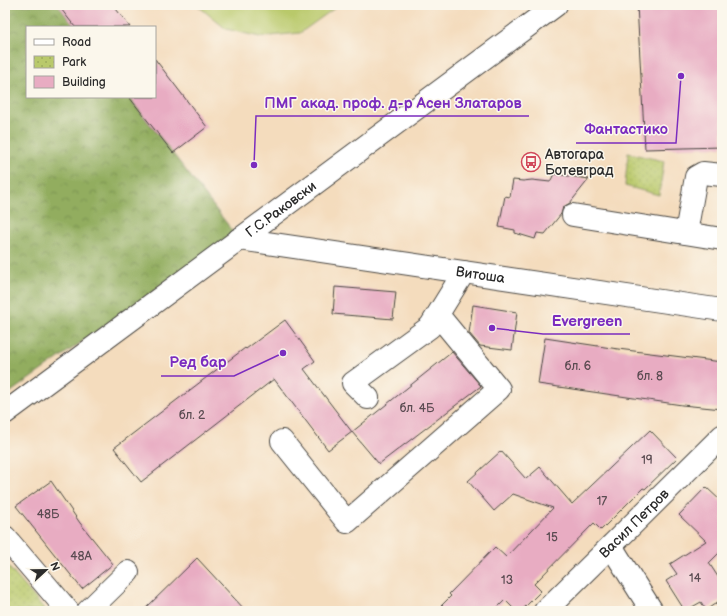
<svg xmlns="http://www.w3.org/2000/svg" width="727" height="616" viewBox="0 0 727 616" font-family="'Balsamiq Sans',sans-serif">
<defs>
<pattern id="forest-crowns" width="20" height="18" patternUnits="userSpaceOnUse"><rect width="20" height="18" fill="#92ad5f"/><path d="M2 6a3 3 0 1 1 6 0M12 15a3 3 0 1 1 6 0" fill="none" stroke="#778d4f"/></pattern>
<pattern id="park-dots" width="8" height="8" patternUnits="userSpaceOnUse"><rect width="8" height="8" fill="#b9c96b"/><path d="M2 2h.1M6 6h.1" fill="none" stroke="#9fad5d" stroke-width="1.8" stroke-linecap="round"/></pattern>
</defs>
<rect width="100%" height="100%" fill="#fbf7ec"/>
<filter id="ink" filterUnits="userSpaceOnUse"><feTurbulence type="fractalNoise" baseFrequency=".025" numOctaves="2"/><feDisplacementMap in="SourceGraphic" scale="8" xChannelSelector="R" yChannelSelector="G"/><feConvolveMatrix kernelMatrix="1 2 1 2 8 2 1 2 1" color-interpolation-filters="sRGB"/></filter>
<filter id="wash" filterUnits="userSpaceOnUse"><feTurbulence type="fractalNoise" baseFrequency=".012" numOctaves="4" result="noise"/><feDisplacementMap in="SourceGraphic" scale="16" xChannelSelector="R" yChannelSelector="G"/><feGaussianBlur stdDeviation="0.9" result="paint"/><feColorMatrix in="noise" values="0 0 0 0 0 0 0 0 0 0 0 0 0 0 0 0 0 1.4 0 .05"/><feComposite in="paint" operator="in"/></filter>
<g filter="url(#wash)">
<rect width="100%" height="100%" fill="#f4dcbd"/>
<polygon fill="#b9c96b" stroke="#727a4b" points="197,5 339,5 300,33 260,37 226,29"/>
<polygon fill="url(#forest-crowns)" stroke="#5e6c45" points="5,5 58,5 75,27 27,27 27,97 129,97 235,234 5,396"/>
<g fill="url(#park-dots)" stroke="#727a4b">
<polygon points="628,153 664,161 659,195 625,186"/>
<polygon points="5,563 46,611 5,611"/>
</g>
<g id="blocks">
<g fill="#e8acc2">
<polygon points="58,5 113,5 130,27 75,27"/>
<polygon points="637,5 722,5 722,147 645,149"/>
<polygon points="155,59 207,127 173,153 129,97 155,97"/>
<polygon points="554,174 589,179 570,203 563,207 561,214 545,234 537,233 535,239 515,233 515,230 499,227 505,196 510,197 513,180 523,181 532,180 550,182"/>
<polygon points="335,287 396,292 393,319 333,314"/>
<polygon points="473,305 517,312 512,350 480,346 469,333"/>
<polygon points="285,320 315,361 304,369 352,432 328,450 274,379 141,482 114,448 245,348 246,349"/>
<polygon points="545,338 618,349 722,362 722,409 682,405 538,384"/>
<polygon points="452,352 481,386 379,464 352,432"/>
<polygon points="650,430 677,458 645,489 643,488 601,530 594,523 534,584 541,591 521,611 516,611 505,600 494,611 436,611 451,596 449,594 495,547 506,557 553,508 513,494 494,511 468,481 501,451 526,479 540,467 572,504"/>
<polygon points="51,481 80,523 113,564 82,589 16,506"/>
<polygon points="706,487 722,502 722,555 719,553 709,563 722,583 722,599 706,610 701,602 685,611 666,581 677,574 670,564 706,541 679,515"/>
<polygon points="197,558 246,611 143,611"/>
</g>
</g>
</g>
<g filter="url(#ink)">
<use href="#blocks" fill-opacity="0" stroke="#494641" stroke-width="1"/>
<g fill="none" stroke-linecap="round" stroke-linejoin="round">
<defs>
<g id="minor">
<polyline points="573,215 722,239"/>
<polyline points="686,233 696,177 703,173 722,175"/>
<path id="s1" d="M239,239L722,310"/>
<polyline points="368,398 353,383 430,327 464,272"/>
<path id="s2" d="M5,413L556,5"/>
<polyline points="282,441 347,522 499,389 438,315"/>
<polyline points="5,537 68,611"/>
<polyline points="611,546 652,611"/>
<polyline points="88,611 128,572"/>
<path id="s3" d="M545,611L722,436"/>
</g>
</defs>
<use href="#minor" stroke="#494641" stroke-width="24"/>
<use href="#minor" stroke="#fff" stroke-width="22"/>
</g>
</g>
<defs>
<symbol id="bus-ring" viewBox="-11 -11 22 22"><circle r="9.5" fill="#fbf7ec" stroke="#d1495b" stroke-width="1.5"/><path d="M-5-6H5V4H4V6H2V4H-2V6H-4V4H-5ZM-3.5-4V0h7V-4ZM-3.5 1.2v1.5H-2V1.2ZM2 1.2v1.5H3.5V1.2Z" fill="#d1495b"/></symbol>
</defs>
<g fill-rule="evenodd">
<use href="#bus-ring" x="520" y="151" width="22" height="22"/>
</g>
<g text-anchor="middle" stroke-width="3" stroke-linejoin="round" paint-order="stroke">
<g font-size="12" fill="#5a4b51">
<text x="578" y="370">бл. 6</text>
<text x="650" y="380">бл. 8</text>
<text x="417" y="412">бл. 4Б</text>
<text x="192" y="419">бл. 2</text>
<text x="647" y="464">19</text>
<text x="602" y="505">17</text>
<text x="48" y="518">48Б</text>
<text x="552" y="541">15</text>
<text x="81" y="560">48А</text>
<text x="695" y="582">14</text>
<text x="507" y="584">13</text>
</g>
<g font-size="14" fill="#2b2b2b" stroke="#fbf7ec" text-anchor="start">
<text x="545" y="159">Автогара<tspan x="545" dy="16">Ботевград</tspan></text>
</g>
<g font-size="14" fill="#2b2b2b" stroke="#fbf7ec">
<text dy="5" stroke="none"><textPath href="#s2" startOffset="343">Г.С.Раковски</textPath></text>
<text dy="5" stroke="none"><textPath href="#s1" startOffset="244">Витоша</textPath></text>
<text dy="5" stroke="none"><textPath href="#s3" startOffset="125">Васил Петров</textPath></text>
</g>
</g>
<path fill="none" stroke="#7b2cbf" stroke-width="1.5" d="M254 165L256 116H529M681 76L676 143H576M492 328L543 334H630M283 353L234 376H161"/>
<g fill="#7b2cbf" stroke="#fbf7ec" stroke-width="1.5">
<circle cx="254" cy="165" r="4"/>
<circle cx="681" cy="76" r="4"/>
<circle cx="492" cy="328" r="4"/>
<circle cx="283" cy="353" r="4"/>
</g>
<g font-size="15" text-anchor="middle" font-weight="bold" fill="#7b2cbf" stroke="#fbf7ec" stroke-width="3" stroke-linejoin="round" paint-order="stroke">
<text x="393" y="108">ПМГ акад. проф. д-р Асен Златаров</text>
<text x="626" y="134">Фантастико</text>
<text x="587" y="326">Evergreen</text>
<text x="198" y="367">Ред бар</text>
</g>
<rect width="727" height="616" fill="none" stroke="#fbf7ec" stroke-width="20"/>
<rect x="26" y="26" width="130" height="72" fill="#fbf7ec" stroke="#a8a59f"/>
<rect x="34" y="39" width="20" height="6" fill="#ffffff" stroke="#a8a59f"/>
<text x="62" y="46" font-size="12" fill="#2b2b2b">Road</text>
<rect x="34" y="56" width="20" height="12" fill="url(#park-dots)" stroke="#a8a59f"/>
<text x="62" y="66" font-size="12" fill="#2b2b2b">Park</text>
<rect x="34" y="76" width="20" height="12" fill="#e8acc2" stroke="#a8a59f"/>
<text x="62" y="86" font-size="12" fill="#2b2b2b">Building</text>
<g transform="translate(46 570) rotate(68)" stroke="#fbf7ec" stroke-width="3" paint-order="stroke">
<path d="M0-3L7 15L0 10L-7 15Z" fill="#2b2b2b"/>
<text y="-6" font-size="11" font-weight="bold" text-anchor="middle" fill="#2b2b2b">N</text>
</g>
</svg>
